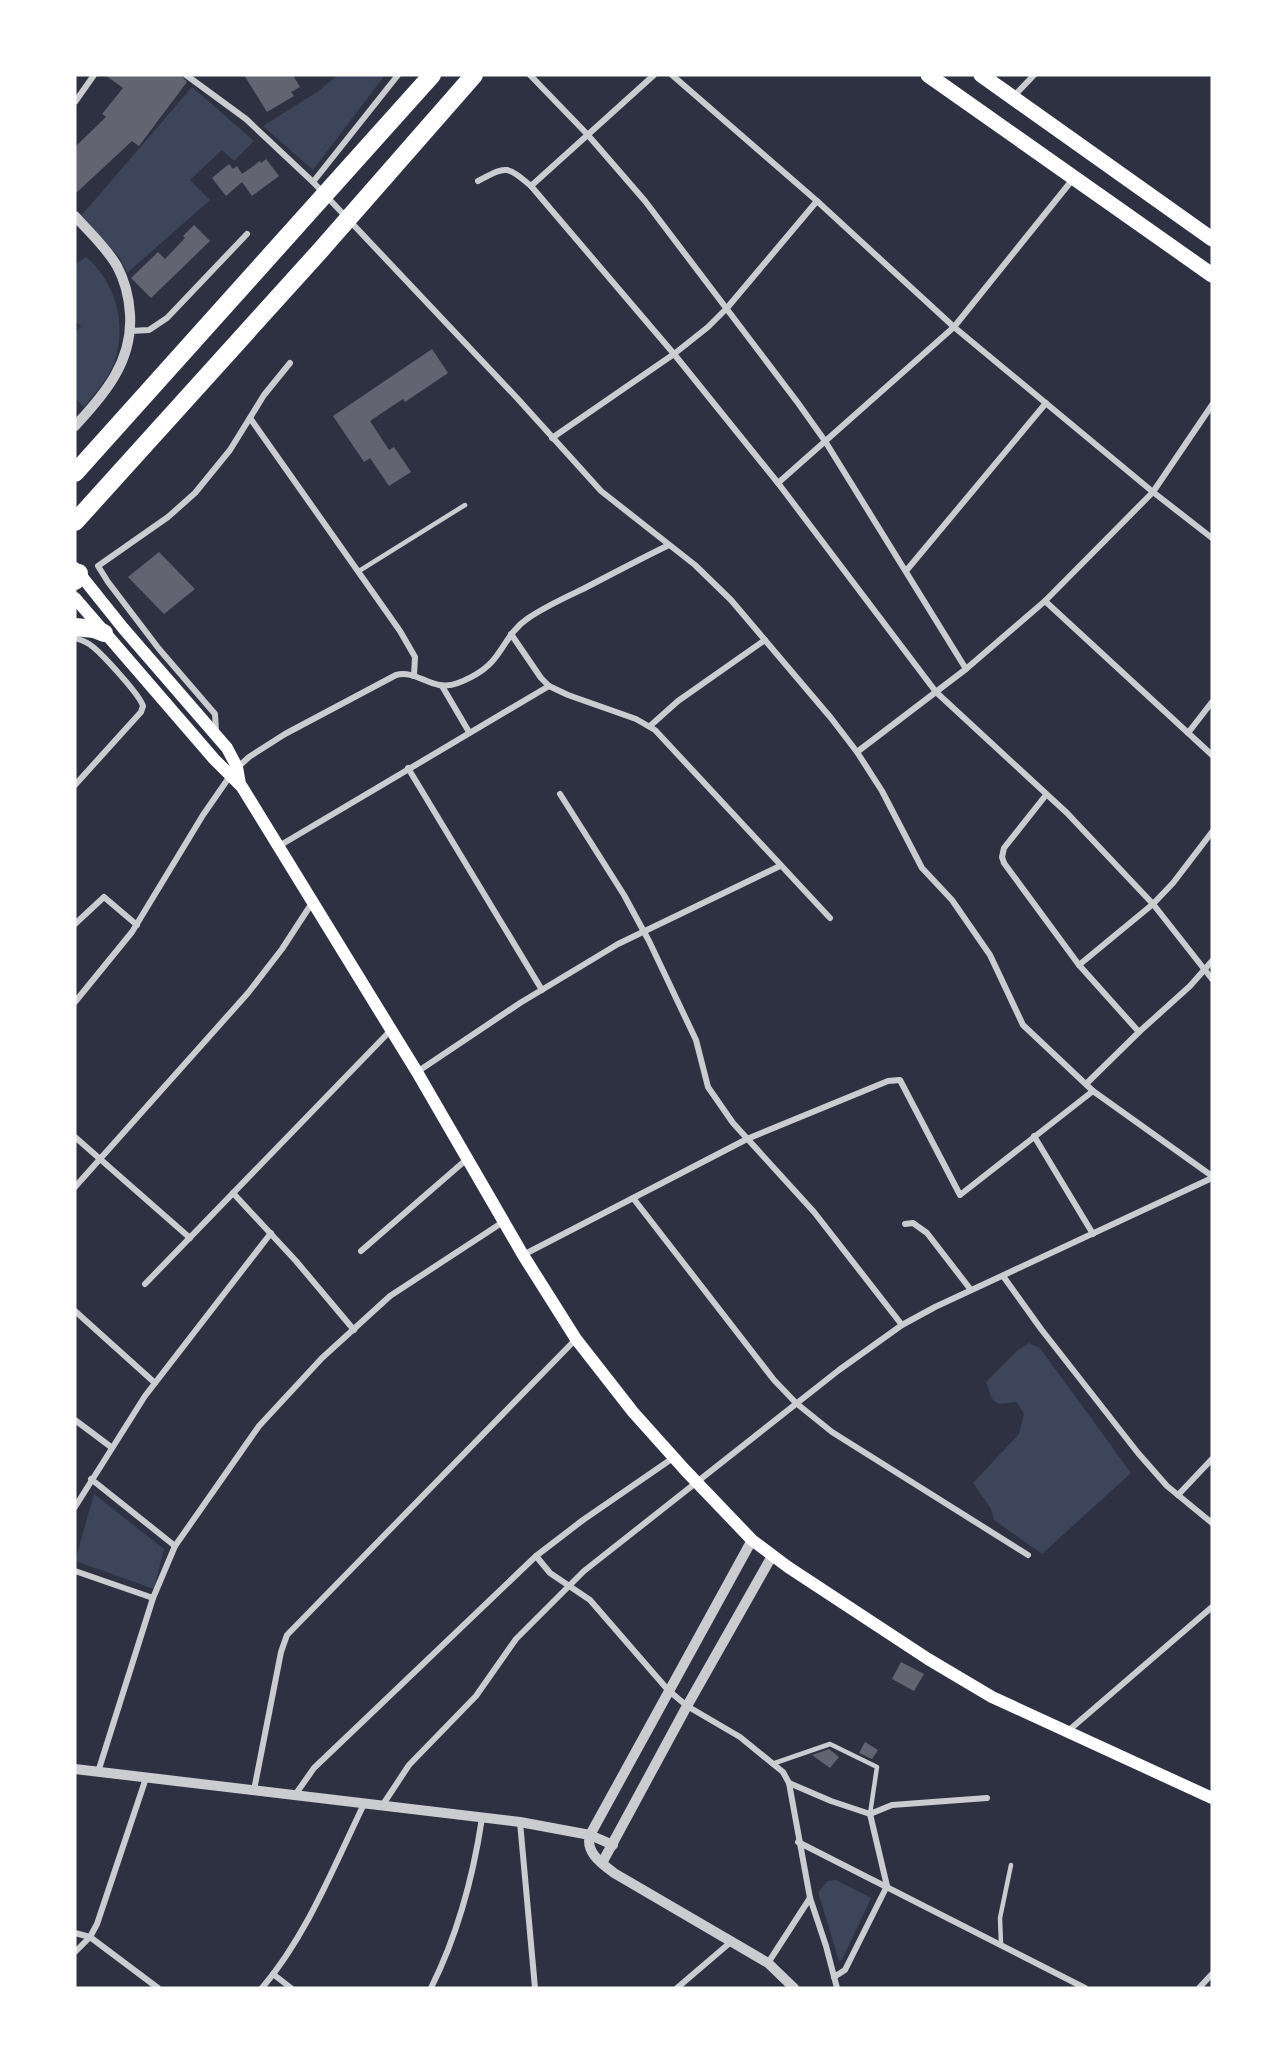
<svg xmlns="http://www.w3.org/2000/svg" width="1287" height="2063" viewBox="0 0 1287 2063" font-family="Manrope,sans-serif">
<rect width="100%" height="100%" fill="#2d3142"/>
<g fill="#3c4559">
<polygon points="338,75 385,75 313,170 263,126 317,92"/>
<polygon points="192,87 254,141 234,161 222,150 190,180 210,200 127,273 120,258 81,216"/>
<path d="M86,257C115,282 127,322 115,360C110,377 95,393 84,407L75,398V333L81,326L75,320V265Z"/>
<polygon points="1029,1343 1040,1348 1131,1473 1042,1554 994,1520 991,1509 973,1483 1019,1434 1024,1414 1017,1402 999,1404 992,1399 986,1382 1019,1349"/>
<polygon points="94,1494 164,1549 154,1589 75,1561"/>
<polygon points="836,1880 871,1898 842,1960 839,1961 818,1892 828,1881"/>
</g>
<g fill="#626471">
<polygon points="105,75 181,75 187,82 139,146 132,141 75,194 75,147 106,117 102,114 123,88"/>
<polygon points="244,75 293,75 300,87 291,92 294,96 267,112"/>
<polygon points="266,159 279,176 252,196 242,182 226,196 212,178 229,164 233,169 237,166 242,174 260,161 261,163"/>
<polygon points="194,225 210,241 151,298 131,278 158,252 165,259 185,238 183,236"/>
<polygon points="432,349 448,373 405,402 403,399 370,421 389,450 394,447 411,472 389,486 370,458 364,462 333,416"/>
<polygon points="159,552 195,589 164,614 128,577"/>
<polygon points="901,1662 924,1674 914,1691 892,1679"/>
<polygon points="865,1742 878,1750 872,1759 859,1753"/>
<polygon points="829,1749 839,1757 830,1768 812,1755"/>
</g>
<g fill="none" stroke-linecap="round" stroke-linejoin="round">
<g stroke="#caccd0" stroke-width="4.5">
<polyline points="359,571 465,505"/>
<polyline points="772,1764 830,1744 877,1767 870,1814"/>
<polyline points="1001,1944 1000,1918 1011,1865"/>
</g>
<g stroke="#caccd0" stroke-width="6">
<polyline points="186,75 246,119 313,182 517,398 601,491 695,565 731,600 831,718 857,752 882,791 922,868 952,900 990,955 1023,1025 1093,1091 1212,1176"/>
<polyline points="530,75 587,134 645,201 798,403 825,441 966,669"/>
<polyline points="672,75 817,201 954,327 1153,492 1212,538"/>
<polyline points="1013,97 1034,75"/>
<polyline points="75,102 94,75"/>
<path d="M478,181C507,166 506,165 531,186L674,354L778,483L936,692L1067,813L1153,904L1212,979"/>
<polyline points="313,182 398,75"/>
<polyline points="531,186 654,75"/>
<polyline points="130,331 149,330 167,318 247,234"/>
<polyline points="250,418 400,631 415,657 414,676"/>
<polyline points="552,438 674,354 708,327 727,308 817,201"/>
<polyline points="778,483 954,327 1073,179"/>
<polyline points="906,571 1046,403"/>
<polyline points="1045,601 1212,755"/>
<polyline points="511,634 541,678 549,686 568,695 636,719 655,730 830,918"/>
<path d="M75,638C81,640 88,642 93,647C103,655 140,695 143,706L141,712L75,785"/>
<polyline points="442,686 469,732"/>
<polyline points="650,726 678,701 765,640"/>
<polyline points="216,731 215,714 159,649 108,582 98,566 168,517 195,493 230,450 264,395 290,363"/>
<polyline points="1188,733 1212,702"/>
<polyline points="857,752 966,669 1045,601 1153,492 1212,405"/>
<path d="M237,768L249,757L285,734L396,675C418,669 432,693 458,683C471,678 486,670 495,658C506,644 512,629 527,619C544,607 564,598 583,589C612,574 640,559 669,545"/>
<polyline points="408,768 542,990"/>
<polyline points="560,794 624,895 649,941 696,1040 708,1087 733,1123 814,1212 902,1325"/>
<polyline points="1046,795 1004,848 1002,857 1004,863 1079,965 1139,1032"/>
<polyline points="279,846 549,686"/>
<polyline points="75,924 104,897 137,925"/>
<polyline points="1079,965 1153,904 1173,883 1212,832"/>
<polyline points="75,1002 132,932 203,815 230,776"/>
<polyline points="417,1072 520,1003 618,944 780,866"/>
<polyline points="1086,1084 1139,1032 1190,986 1212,961"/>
<polyline points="1034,1136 1093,1234"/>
<polyline points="75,1137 190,1238"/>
<polyline points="75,1187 248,993 282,949 312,903"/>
<polyline points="233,1193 296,1261 354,1330"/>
<polyline points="633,1198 774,1380 796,1403 832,1432 1028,1555"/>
<polyline points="905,1224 913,1223 927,1233 971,1290"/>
<polyline points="361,1251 467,1159"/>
<polyline points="523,1255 747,1139 888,1081 900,1080 960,1195 1093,1091"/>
<polyline points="1003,1276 1041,1329 1138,1453 1167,1486 1212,1523"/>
<polyline points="145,1284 391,1030"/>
<polyline points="75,1311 155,1383"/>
<polyline points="75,1420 111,1447"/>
<polyline points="91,1479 175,1546"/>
<polyline points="1178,1495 1212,1459"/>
<polyline points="75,1507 145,1396 271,1233"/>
<polyline points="536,1556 550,1573 590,1600 668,1690 687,1706 740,1737 783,1772 789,1783 810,1898 826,1946 837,1988"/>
<polyline points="75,1571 153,1598"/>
<polyline points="1068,1731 1212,1607"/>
<polyline points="98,1772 153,1598 175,1546 259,1426 322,1358 390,1296 503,1222"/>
<polyline points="789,1783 831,1801 870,1814 892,1805 987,1798"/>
<polyline points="254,1790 281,1652 287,1635 576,1339"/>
<polyline points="295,1795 314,1768 536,1556 583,1520 673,1458"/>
<polyline points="382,1806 409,1765 476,1696 516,1639 584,1571 839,1370 902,1325 935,1307 1212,1178"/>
<polyline points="520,1822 535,1988"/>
<polyline points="798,1842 1085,1988"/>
<polyline points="75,1933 90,1937 158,1988"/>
<polyline points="75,1952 90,1937 97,1924 146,1778"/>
<polyline points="768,1963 810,1898"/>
<polyline points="273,1974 291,1988"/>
<polyline points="834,1977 845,1970 887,1886 870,1814"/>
<path d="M262,1988C307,1935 334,1866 364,1804"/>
<path d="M431,1988C458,1934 473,1878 482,1818"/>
<polyline points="677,1988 732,1941"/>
<polyline points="1199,1988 1212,1974"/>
</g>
<g stroke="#caccd0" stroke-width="10">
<path d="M75,216C89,232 106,247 117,266C125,281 129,297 130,314C133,361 105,394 75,426"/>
<path d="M752,1540L590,1835C585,1852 601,1863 614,1873L768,1963L794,1988"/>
<polyline points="75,1769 520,1822 590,1835 613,1845"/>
<polyline points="602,1863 687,1706 772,1556"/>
</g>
<g stroke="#fff" stroke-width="12">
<polyline points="75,568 123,628 227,748 237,767 240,784"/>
<polyline points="75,598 214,759 242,787 417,1072 523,1255 576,1339 633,1412 685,1470 752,1540 788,1567 928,1659 992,1697 1212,1798"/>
</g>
<g stroke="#fff" stroke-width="15">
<polyline points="928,75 1212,275"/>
<polyline points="981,75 1212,239"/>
</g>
<g stroke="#fff" stroke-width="18">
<polyline points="75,473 432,75"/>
<polyline points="75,522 319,252 474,75"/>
<polyline points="75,581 79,573"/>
<polyline points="75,627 94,629 104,633"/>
</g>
</g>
<rect width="1287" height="2063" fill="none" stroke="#ffffff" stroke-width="153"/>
</svg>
